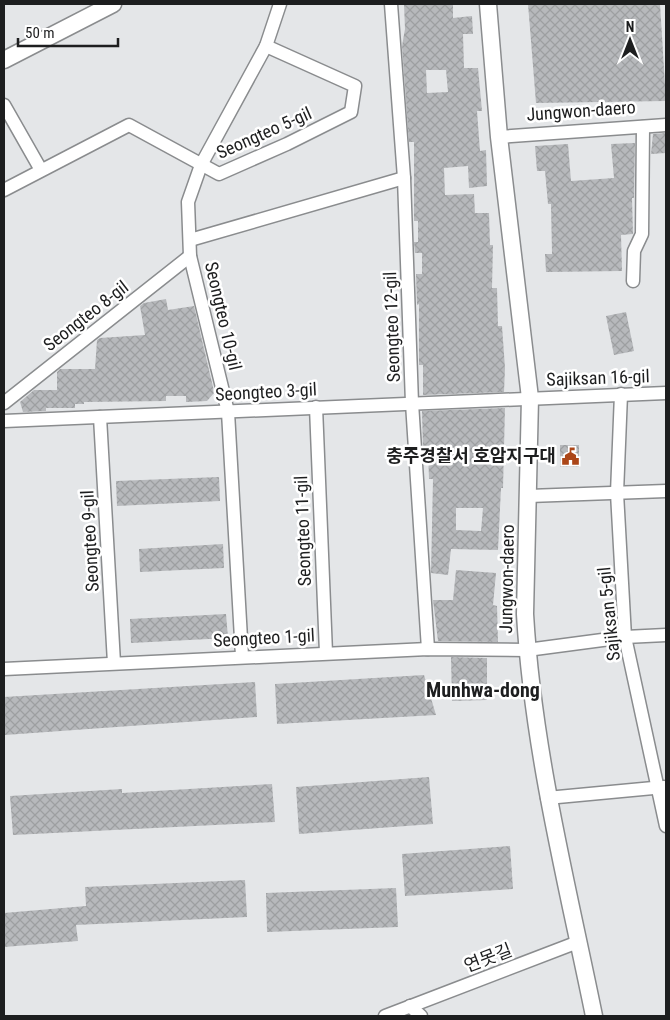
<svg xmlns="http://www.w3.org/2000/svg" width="670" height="1020" viewBox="0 0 670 1020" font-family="'Roboto Condensed','Noto Sans KR',sans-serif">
<defs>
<pattern id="building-cross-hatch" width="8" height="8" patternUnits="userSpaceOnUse" patternTransform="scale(1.25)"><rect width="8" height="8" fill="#b7b9bc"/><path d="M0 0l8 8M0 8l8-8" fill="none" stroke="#9d9fa1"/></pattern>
</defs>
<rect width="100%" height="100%" fill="#e4e6e8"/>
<g fill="url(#building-cross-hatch)" fill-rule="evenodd">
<path d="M404,4H453V18L472,16L473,34H463L464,68H478L482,111H477L480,151L486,150L487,186L469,188L468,166L444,168L445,195L474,194L475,213H489L490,245H493L492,288H497L498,326H502L505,368L504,392L423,395V365H419V304L417,305L416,274H422V253H415L414,242H418V221H414V142H409L402,46L405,29ZM426,70H446L448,92L427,93Z"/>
<polygon points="528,4 660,4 666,101 536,103"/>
<polygon points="666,133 666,153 651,154 653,134"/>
<polygon points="635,143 634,198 632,198 633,234 621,235 622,271 546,272 545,254 552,254 551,204 548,204 545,171 537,171 535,146 568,144 571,181 614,178 611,144"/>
<polygon points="166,299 168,310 194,306 213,387 214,393 207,401 186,402 186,396 166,396 166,401 84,402 84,404 75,404 75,408 46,408 46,411 23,412 20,402 34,390 57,390 57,372 60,369 95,369 97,340 100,338 145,335 140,306 144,303"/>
<polygon points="626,312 634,351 614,355 606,316"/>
<path d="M505,408L503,488H501L498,550L451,549L448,575L431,573L433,479H429L428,449H423L422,411ZM456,508H483L481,531L456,530Z"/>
<rect x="560" y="445" width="19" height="22"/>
<polygon points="219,477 220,501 117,506 116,481"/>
<polygon points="223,544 224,568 140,572 139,549"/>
<polygon points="456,570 496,573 493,605 497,606 498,642 438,641 433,600 453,600"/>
<polygon points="226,614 228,638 131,643 130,619"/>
<polygon points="451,657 487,658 487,700 452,701"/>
<polygon points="424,675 436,715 277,724 275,684"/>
<polygon points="255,682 257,717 5,735 4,697"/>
<polygon points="429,777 433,824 299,834 296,787"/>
<polygon points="272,784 275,822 13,835 10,796 122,789 122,793"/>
<polygon points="510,846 513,889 405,896 402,854"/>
<polygon points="245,880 247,917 76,925 78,941 4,947 4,913 86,906 85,887"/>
<polygon points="396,888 398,927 267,932 266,893"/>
</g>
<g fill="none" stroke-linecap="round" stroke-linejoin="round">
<defs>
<g id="minor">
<polyline points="391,4 404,178 412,403 428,649"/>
<polyline points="4,105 41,170"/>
<polyline points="499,137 666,125"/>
<polyline points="4,190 129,125 219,174 287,144 351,112 355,86 266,46"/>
<polyline points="190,240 404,178"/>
<polyline points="633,281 634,251 642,234 643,127"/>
<polyline points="621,394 617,493 625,637 666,826"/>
<polyline points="4,403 190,256"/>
<polyline points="316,407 326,653"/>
<polyline points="100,417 114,663"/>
<polyline points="4,421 666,393"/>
<polyline points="529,496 666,491"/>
<polyline points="242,656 228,412 190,256 188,202 201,165 266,46 280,4"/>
<polyline points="4,669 428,649 527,650 625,637 666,635"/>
<polyline points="547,798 664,787"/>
<polyline points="410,1006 421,1016"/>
<polyline points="385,1016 578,942"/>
</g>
<g id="tertiary">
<path d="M488,4L499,137L530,398L525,614C533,751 567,883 594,1016"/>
<polyline points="4,60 113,4"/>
</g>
</defs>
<use href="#minor" stroke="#8a8c8e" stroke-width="15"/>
<use href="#tertiary" stroke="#8a8c8e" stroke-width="19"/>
<use href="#minor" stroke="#fff" stroke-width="12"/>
<use href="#tertiary" stroke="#fff" stroke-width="16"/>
</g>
<defs>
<symbol id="civic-bare" viewBox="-9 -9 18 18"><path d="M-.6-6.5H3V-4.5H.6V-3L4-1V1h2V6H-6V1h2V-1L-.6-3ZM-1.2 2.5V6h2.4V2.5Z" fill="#ab4618" stroke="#fff" stroke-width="2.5" paint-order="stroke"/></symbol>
</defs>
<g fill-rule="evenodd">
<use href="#civic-bare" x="558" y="444" width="25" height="25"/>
</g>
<g text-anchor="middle" stroke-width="5" stroke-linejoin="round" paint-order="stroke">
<g font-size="18" fill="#1d1e1f" stroke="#fff">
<text transform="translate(581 111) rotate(-4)" y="6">Jungwon-daero</text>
<text transform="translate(264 133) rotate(-24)" y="6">Seongteo 5-gil</text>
<text transform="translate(86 316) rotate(-38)" y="6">Seongteo 8-gil</text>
<text transform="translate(223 316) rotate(77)" y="6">Seongteo 10-gil</text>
<text transform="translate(392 327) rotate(-92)" y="6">Seongteo 12-gil</text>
<text transform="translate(598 378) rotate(-2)" y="6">Sajiksan 16-gil</text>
<text transform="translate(266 392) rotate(-3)" y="6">Seongteo 3-gil</text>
<text transform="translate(303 531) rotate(-92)" y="6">Seongteo 11-gil</text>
<text transform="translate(90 541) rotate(-93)" y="6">Seongteo 9-gil</text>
<text transform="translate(507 579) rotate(-89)" y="6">Jungwon-daero</text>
<text transform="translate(609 614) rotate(-96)" y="6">Sajiksan 5-gil</text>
<text transform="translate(264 638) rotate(-3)" y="6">Seongteo 1-gil</text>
<text transform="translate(488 958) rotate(-21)" y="6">연못길</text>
</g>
<g font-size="18" font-weight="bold" fill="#1d1e1f" stroke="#fff" text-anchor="end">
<text x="556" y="462">충주경찰서 호암지구대</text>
</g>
<g font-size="20" font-weight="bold" fill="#1d1e1f" stroke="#fff">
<text x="483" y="697">Munhwa-dong</text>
</g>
</g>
<rect width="670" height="1020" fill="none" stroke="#1d1e1f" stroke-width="10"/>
<g transform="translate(630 40)" stroke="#ffffff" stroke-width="4" paint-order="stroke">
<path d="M0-4L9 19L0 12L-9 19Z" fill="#1d1e1f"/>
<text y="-8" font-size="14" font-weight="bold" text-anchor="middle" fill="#1d1e1f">N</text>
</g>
<path d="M18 38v8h100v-8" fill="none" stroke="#1d1e1f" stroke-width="2.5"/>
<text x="25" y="38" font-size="15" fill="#1d1e1f" stroke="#ffffff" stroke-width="4" paint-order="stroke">50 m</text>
</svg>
